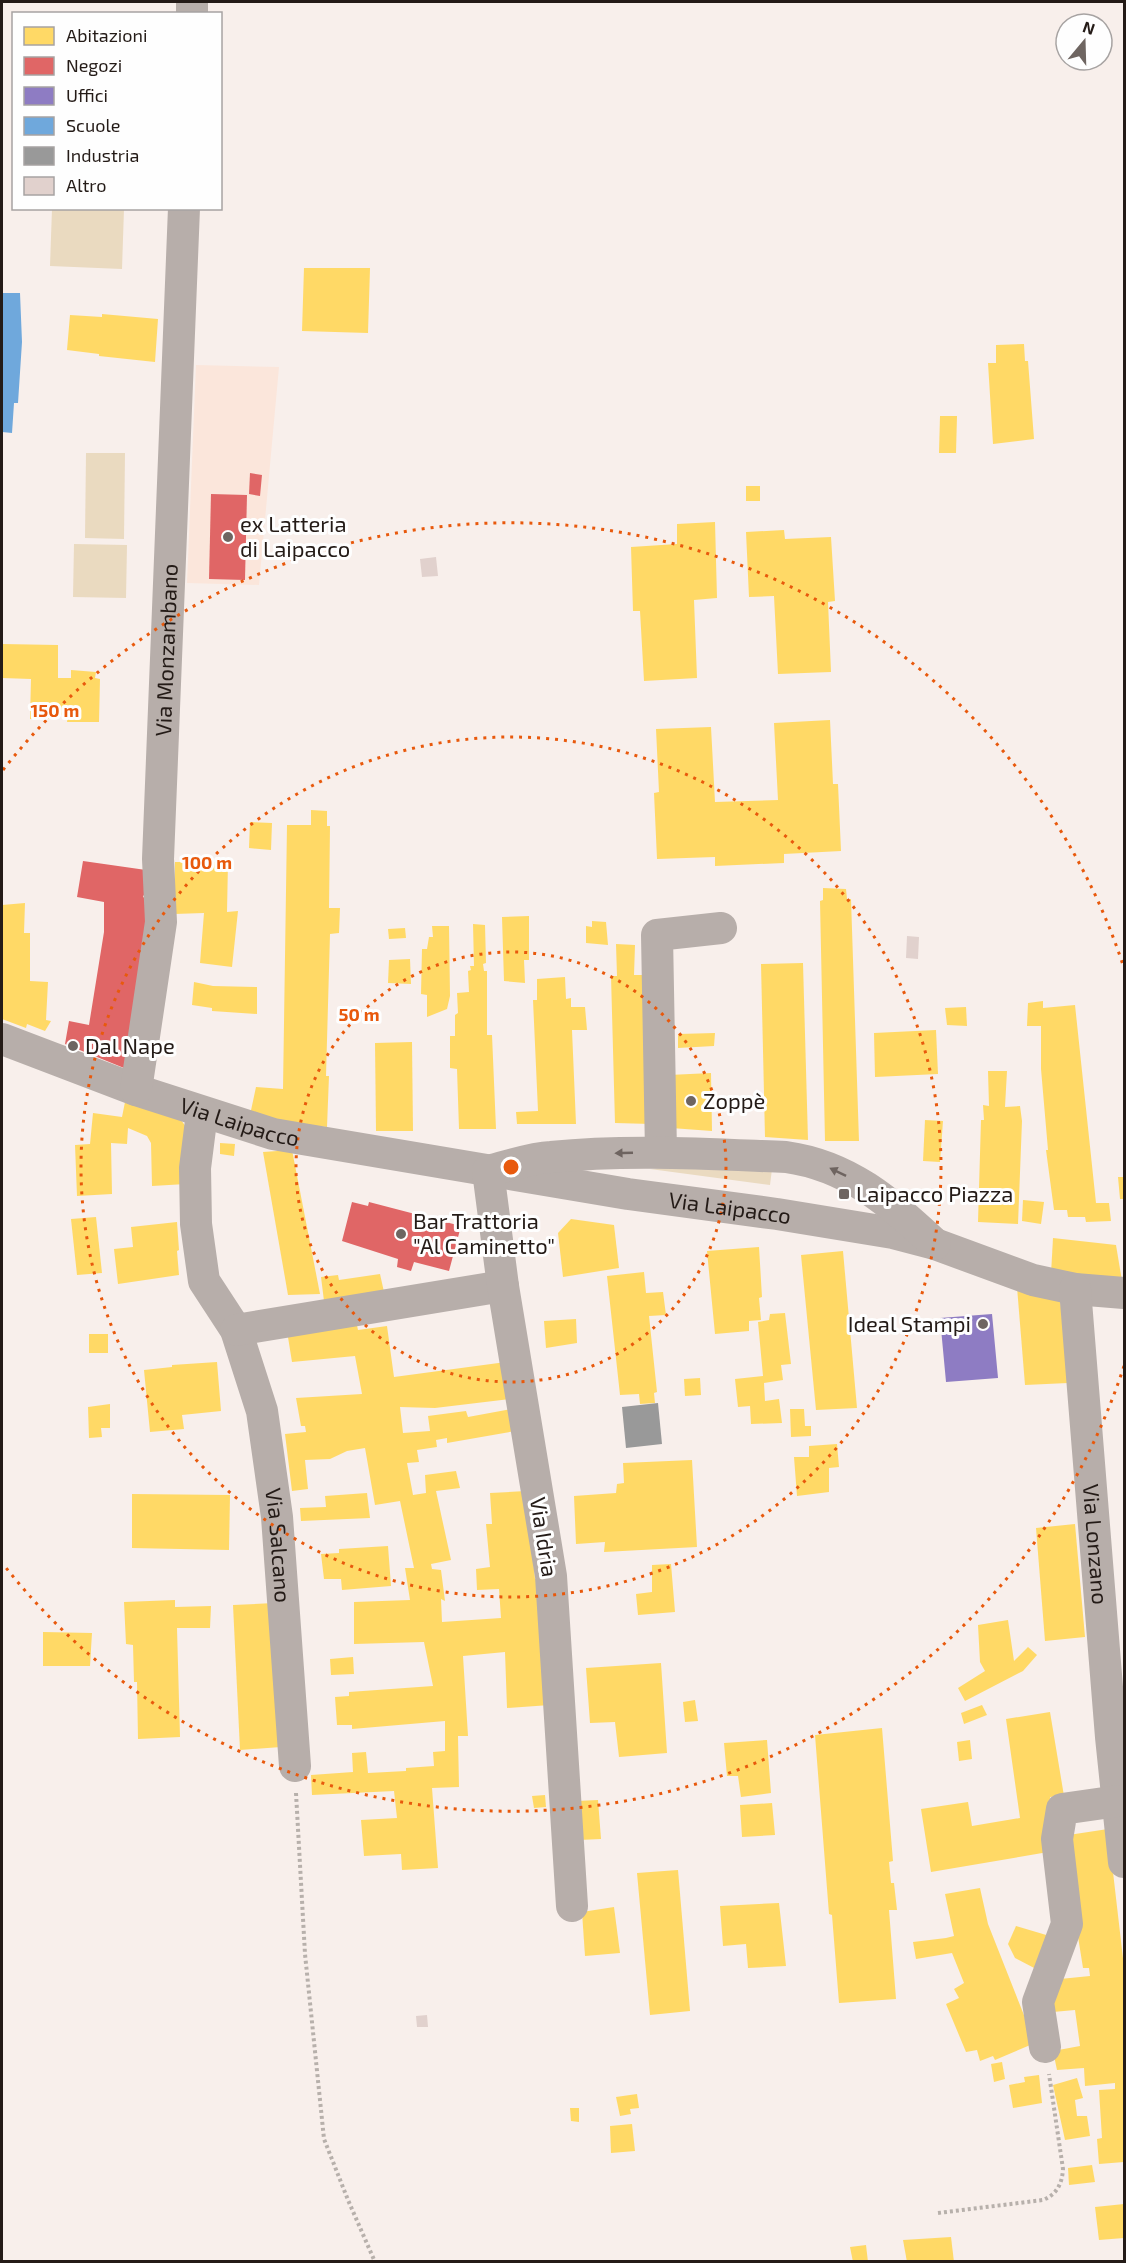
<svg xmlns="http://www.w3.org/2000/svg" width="1126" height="2263" viewBox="0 0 1126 2263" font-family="'Exo 2',sans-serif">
<rect width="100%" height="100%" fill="#f8efeb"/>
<polygon fill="#fbe6db" points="196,365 279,367 259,585 187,583"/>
<g fill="#eadac0">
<polygon points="52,209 124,209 122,269 50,266"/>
<polygon points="86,453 125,453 124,539 85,538"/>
<polygon points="74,544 127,545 126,598 73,597"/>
<polygon points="692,1166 772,1169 770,1185 650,1169"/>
</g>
<g fill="#ffd966">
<polygon points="304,268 370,268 368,333 302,331"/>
<polygon points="102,314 158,319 155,362 99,356 99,354 67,350 70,315 102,317"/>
<polygon points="1024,344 1025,361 1028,361 1034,439 993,444 988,363 996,363 996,345"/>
<polygon points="940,416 957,416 956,453 939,453"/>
<rect x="746" y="486" width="14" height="15"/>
<polygon points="715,522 717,598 694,600 697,678 644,681 640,611 633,611 631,547 677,544 677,524"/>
<polygon points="784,530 785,539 831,537 835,601 828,602 831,672 778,674 774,596 749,597 746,532"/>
<polygon points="2,644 58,645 58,678 71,678 71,670 96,672 95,678 100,679 99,722 67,722 68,715 53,714 52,719 30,719 31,679 2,678"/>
<polygon points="830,720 833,784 838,784 841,851 784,854 784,863 715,866 715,857 657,859 654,793 659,792 656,729 711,727 715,802 778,800 774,723"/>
<polygon points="311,810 327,811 327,826 330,826 329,908 340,908 339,933 330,934 326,1076 329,1076 327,1127 282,1123 250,1115 256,1087 283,1089 287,825 311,825"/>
<polygon points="250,822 272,823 271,850 249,848"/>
<polygon points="175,862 228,862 227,912 238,911 232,967 200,963 204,913 174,914"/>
<polygon points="823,888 846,889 847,899 851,899 859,1141 825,1141 820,901 823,900"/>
<polygon points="25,903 24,933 30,933 30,981 48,982 46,1020 51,1021 45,1031 27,1024 26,1028 2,1019 2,905"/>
<polygon points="529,916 529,960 524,960 525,983 504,981 502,917"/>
<polygon points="592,921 606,922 608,945 586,943 586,926 592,927"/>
<polygon points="473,924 485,925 486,963 483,964 484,971 487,971 487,1035 492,1035 496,1129 459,1129 457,1069 450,1068 450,1036 455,1036 455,1015 458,1013 457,993 469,992 468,971 471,970 470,966 474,966"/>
<polygon points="432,926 449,926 450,996 447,1009 427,1017 427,995 421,994 422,949 427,949 429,937 433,937"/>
<polygon points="405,928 406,938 389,939 388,929"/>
<polygon points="616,944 635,945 634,975 647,975 651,1124 615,1123 611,976 617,976"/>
<polygon points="410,959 411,984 388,983 389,960"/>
<polygon points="803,963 808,1140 765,1137 761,964"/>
<polygon points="565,977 566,999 571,998 571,1007 585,1007 587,1030 572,1030 576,1124 517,1124 516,1112 538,1111 533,1000 537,1000 537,979"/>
<polygon points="194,982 213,986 257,987 257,1014 212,1011 212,1008 192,1005"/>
<polygon points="1043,1001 1043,1008 1075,1005 1096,1203 1109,1203 1111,1221 1086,1222 1085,1217 1068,1217 1067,1210 1054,1210 1046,1150 1048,1150 1041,1069 1041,1026 1027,1026 1028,1003"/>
<polygon points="966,1007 967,1026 947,1025 945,1008"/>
<polygon points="936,1030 938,1074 875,1077 874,1033"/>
<polygon points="715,1033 714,1046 678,1048 678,1034"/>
<polygon points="412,1042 413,1131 376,1131 375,1043"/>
<polygon points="988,1071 1007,1071 1005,1107 1020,1106 1022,1121 1018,1224 978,1222 981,1120 984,1120 983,1105 989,1106"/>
<polygon points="711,1073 712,1131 671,1128 669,1075"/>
<polygon points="125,1102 179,1117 186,1127 186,1184 152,1186 151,1143 147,1136 128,1128 127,1144 111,1143 112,1194 77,1196 75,1145 90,1144 93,1113 122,1117"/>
<polygon points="925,1120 943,1121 940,1162 923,1161"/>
<polygon points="220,1143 235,1144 234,1156 220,1154"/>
<polygon points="292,1150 320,1294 288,1295 263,1152"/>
<polygon points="1118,1177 1124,1177 1124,1199 1120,1199"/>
<polygon points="1023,1200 1044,1202 1041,1224 1022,1221"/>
<polygon points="96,1217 102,1273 77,1275 71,1219"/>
<polygon points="571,1219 614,1225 619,1268 563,1277 558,1233"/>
<polygon points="177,1222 179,1250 177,1251 179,1275 118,1284 114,1249 133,1247 131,1227"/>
<polygon points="1053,1238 1116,1245 1122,1281 1051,1274"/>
<polygon points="759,1247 762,1297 759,1298 761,1320 749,1321 749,1331 715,1334 707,1251"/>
<polygon points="843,1251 857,1408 816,1410 801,1255"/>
<polygon points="644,1272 646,1293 663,1292 666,1315 649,1316 657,1392 654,1393 655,1403 640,1404 639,1394 620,1395 607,1276"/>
<polygon points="380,1274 384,1292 324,1301 321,1277 338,1275 339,1280"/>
<polygon points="1017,1287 1060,1297 1068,1383 1025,1385"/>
<polygon points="785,1313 791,1364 781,1365 783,1380 764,1383 765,1401 779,1399 782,1423 751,1424 750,1406 738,1407 735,1379 763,1376 758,1322 769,1320 770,1314"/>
<polygon points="576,1319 577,1343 546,1348 544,1321"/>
<polygon points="356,1321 358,1330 387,1326 394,1377 506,1362 510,1399 435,1408 400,1407 403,1433 430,1431 428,1416 466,1411 468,1417 512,1409 515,1431 447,1443 447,1438 436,1440 437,1447 417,1450 419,1462 407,1463 413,1495 426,1493 425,1475 456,1471 460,1488 436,1491 451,1560 431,1564 432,1569 441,1570 445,1601 441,1599 442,1622 501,1618 499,1589 477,1590 476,1569 490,1567 486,1524 492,1524 490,1493 526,1491 535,1579 540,1579 550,1705 507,1708 505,1652 463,1656 468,1736 458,1736 459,1787 432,1788 438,1868 402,1870 401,1854 364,1856 361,1820 397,1818 394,1791 312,1795 311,1775 353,1772 352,1753 366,1752 368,1773 406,1771 406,1768 434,1766 433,1752 445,1751 445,1721 352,1729 352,1725 337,1725 335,1697 349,1696 349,1692 433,1686 424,1642 354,1644 354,1602 410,1600 405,1568 414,1568 400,1501 375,1505 365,1448 347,1451 330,1459 305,1460 308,1489 292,1491 285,1434 306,1432 305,1426 301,1426 296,1398 362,1394 355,1356 292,1362 287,1331"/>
<rect x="89" y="1334" width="19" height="19"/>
<polygon points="217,1362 221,1411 182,1415 184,1429 150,1432 144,1370 172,1367 172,1365"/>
<polygon points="700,1378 701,1395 685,1396 684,1379"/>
<polygon points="110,1404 110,1428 101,1428 102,1437 89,1438 88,1407"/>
<polygon points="790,1409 804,1409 805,1426 811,1426 811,1436 791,1437"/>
<polygon points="837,1444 839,1467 829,1468 829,1492 797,1496 794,1457 809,1457 809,1446"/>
<polygon points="692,1460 697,1547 604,1552 605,1542 576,1544 574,1496 616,1493 617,1484 624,1483 623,1463"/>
<polygon points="367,1493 370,1518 301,1521 300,1508 326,1507 325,1496"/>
<polygon points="132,1494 230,1495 229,1550 132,1548"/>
<polygon points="1075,1524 1085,1637 1045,1641 1036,1528"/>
<polygon points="388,1546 391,1586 342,1590 341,1579 324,1579 321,1554 339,1553 339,1549"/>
<polygon points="671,1564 675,1612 638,1615 636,1594 652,1592 652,1565"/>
<polygon points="175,1600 175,1607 211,1606 210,1628 177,1628 180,1737 138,1739 137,1682 134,1682 133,1645 126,1644 124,1602"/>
<polygon points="274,1603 281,1747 240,1750 233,1605"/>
<polygon points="1008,1620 1014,1661 1028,1647 1037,1655 1023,1671 965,1701 958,1688 985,1671 980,1662 978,1625"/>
<polygon points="43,1632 92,1633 90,1666 43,1666"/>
<polygon points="353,1657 354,1674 331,1675 330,1659"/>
<polygon points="661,1663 667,1753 619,1757 615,1722 590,1723 586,1668"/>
<polygon points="695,1700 698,1721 685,1722 683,1702"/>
<polygon points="982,1705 987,1715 964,1724 961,1713"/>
<polygon points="1050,1712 1064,1796 1050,1797 1054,1851 931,1872 921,1809 968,1802 972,1826 1020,1818 1006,1719"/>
<polygon points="882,1728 893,1861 889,1862 891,1883 894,1883 897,1910 889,1910 896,1999 839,2003 832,1915 829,1914 815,1735"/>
<polygon points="767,1740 771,1793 741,1797 738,1776 727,1776 724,1743"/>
<polygon points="970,1740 972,1759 959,1761 957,1742"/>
<polygon points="545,1795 546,1807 534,1808 532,1796"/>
<polygon points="598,1800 601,1839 579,1840 577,1801"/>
<polygon points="772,1803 775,1835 742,1837 740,1805"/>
<polygon points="1108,1829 1124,1967 1124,2162 1099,2164 1097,2139 1102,2138 1099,2090 1115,2089 1115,2083 1085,2086 1084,2068 1057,2070 1053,2051 1080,2046 1075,2010 1053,2012 1050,1980 1090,1976 1089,1968 1083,1968 1062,1836"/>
<polygon points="678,1870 690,2011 650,2015 637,1873"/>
<polygon points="980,1888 988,1924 1035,2043 995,2060 993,2056 980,2061 977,2050 966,2052 946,2004 959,1998 954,1989 964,1983 952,1953 916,1959 913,1942 946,1938 954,1936 945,1894"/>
<polygon points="779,1903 786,1966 748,1968 746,1944 723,1946 720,1906"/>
<polygon points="614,1907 620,1953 585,1956 582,1912"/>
<polygon points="1016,1926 1053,1937 1038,1970 1015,1958 1008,1944"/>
<polygon points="1002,2062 1005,2079 994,2082 991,2064"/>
<polygon points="1039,2075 1042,2103 1013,2108 1009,2085 1025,2082 1024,2077"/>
<polygon points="1077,2078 1083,2098 1075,2100 1077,2116 1087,2116 1090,2136 1065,2140 1053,2085"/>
<polygon points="637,2094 639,2108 630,2109 631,2114 620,2116 616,2097"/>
<polygon points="570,2108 579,2108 579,2122 571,2121"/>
<polygon points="632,2124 635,2151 611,2153 610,2126"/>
<polygon points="1092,2165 1095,2182 1069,2185 1068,2168"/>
<polygon points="1124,2204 1124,2238 1099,2240 1095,2207"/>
<polygon points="951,2237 954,2262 907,2262 903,2240"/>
<polygon points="866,2245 868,2262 853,2262 850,2247"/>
</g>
<g fill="#e06666">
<polygon points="250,473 262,475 260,496 249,494"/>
<polygon points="211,494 247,495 245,580 209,579"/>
<polygon points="83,861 146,870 146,890 143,897 145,898 145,937 124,1068 65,1044 69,1021 89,1025 104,932 104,902 77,897"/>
<polygon points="352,1202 368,1206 369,1202 461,1226 449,1271 414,1262 411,1271 397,1267 398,1259 342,1241"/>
</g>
<polygon fill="#8e7cc3" points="992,1314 998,1378 946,1382 940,1318"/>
<polygon fill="#6fa8dc" points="2,293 20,293 22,342 18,403 14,403 12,433 2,432"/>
<polygon fill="#999" points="658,1403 662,1444 626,1448 622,1407"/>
<g fill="#e1d1cd">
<polygon points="436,557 438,576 422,577 420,559"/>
<polygon points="907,936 919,937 918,959 906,958"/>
<polygon points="427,2015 428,2027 417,2027 416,2016"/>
</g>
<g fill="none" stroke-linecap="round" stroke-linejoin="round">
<g stroke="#b7b0ab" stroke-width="4" stroke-dasharray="3 3" stroke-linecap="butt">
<polyline points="296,1793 305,1954 324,2139 348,2200 375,2262"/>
<path d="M938,2213L1043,2200C1057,2194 1062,2184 1063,2169L1049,2074"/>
</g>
<g stroke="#b7aeaa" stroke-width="32">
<polyline points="192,14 192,2"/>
<path id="s1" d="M2,1039L136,1090L273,1134L628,1194L777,1214L893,1233L935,1244L1033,1280L1075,1289L1124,1293"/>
<path id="s2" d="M136,1090L161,922L158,859L184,208"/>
<path id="s3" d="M202,1113L195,1168L196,1224L204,1281L236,1330L262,1411L277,1517L295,1766"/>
<polyline points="661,1152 657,935 721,928"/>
<path id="s4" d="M1075,1289L1111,1737L1124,1862"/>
<polyline points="236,1330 503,1286"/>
<path d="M572,1906L551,1576L503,1286L488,1171C509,1166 530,1158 551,1157C629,1149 708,1154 786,1157C850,1166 889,1202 935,1244"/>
<polyline points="1045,2047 1038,2002 1067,1924 1057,1839 1062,1809 1118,1801"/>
</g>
</g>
<defs><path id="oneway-solid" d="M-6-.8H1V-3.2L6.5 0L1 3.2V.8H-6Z" transform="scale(1.5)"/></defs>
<g fill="#6e6460">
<use href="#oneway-solid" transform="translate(624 1153) rotate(178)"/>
<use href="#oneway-solid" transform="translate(838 1172) rotate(-154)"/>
</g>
<g fill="none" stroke="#e8590c" stroke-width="3" stroke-dasharray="3 6">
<circle cx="511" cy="1167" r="215"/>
<circle cx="511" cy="1167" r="430"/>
<path d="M1124 1366A645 645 0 0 1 3 1564M3 770A645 645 0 0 1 1124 968"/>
</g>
<g fill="#6e6561" stroke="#fefefe" stroke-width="2">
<circle cx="228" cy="537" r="6"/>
<circle cx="73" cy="1046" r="6"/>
<circle cx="691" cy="1101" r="6"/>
<rect x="838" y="1188" width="12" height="12" rx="3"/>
<circle cx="401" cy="1234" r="6"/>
<circle cx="983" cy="1324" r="6"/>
</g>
<g text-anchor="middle" stroke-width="6" stroke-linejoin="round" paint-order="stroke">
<g font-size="22" fill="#241b17" stroke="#fefefe" text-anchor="start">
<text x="240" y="532">ex Latteria<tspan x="240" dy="25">di Laipacco</tspan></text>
<text x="85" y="1054">Dal Nape</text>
<text x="703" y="1109">Zoppè</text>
<text x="856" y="1202">Laipacco Piazza</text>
<text x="413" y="1229">Bar Trattoria<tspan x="413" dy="25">"Al Caminetto"</tspan></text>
<text x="971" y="1332" text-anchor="end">Ideal Stampi</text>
</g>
<g font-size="22" fill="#241b17" stroke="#fefefe">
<text dy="8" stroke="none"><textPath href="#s2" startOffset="442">Via Monzambano</textPath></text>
<text dy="8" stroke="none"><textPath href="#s1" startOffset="252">Via Laipacco</textPath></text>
<text dy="8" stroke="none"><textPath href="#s1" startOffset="750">Via Laipacco</textPath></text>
<text transform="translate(544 1537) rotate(81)" y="8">Via Idria</text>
<text dy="8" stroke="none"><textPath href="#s3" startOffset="448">Via Salcano</textPath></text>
<text dy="8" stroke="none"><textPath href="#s4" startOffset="256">Via Lonzano</textPath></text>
</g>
</g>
<circle cx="511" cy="1167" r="9" fill="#e8590c" stroke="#fefefe" stroke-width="3"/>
<g font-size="18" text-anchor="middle" font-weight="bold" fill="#e8590c" stroke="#fefefe" stroke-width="6" stroke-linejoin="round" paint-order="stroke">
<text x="55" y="717">150 m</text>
<text x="207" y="869">100 m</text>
<text x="359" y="1021">50 m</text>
</g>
<rect width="1126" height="2263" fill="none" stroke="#241b17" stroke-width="6"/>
<rect x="12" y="12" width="210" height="198" fill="#fefefe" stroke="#a7a3a2" stroke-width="1.5"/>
<rect x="24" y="27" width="30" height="18" fill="#ffd966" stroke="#a7a3a2" stroke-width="1.5"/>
<text x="66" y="42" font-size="18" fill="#241b17">Abitazioni</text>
<rect x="24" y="57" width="30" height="18" fill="#e06666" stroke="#a7a3a2" stroke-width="1.5"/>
<text x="66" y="72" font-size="18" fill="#241b17">Negozi</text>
<rect x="24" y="87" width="30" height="18" fill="#8e7cc3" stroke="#a7a3a2" stroke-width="1.5"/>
<text x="66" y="102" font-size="18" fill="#241b17">Uffici</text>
<rect x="24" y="117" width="30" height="18" fill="#6fa8dc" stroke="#a7a3a2" stroke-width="1.5"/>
<text x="66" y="132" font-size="18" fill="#241b17">Scuole</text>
<rect x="24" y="147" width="30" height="18" fill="#999999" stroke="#a7a3a2" stroke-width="1.5"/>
<text x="66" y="162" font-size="18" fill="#241b17">Industria</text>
<rect x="24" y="177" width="30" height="18" fill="#e1d1cd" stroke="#a7a3a2" stroke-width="1.5"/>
<text x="66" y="192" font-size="18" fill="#241b17">Altro</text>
<g transform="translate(1084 42) rotate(19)"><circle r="28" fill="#fefefe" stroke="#a7a3a2" stroke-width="1.5"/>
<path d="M0-4.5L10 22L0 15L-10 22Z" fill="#6e6561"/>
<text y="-9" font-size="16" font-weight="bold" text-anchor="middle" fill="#241b17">N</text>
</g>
</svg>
